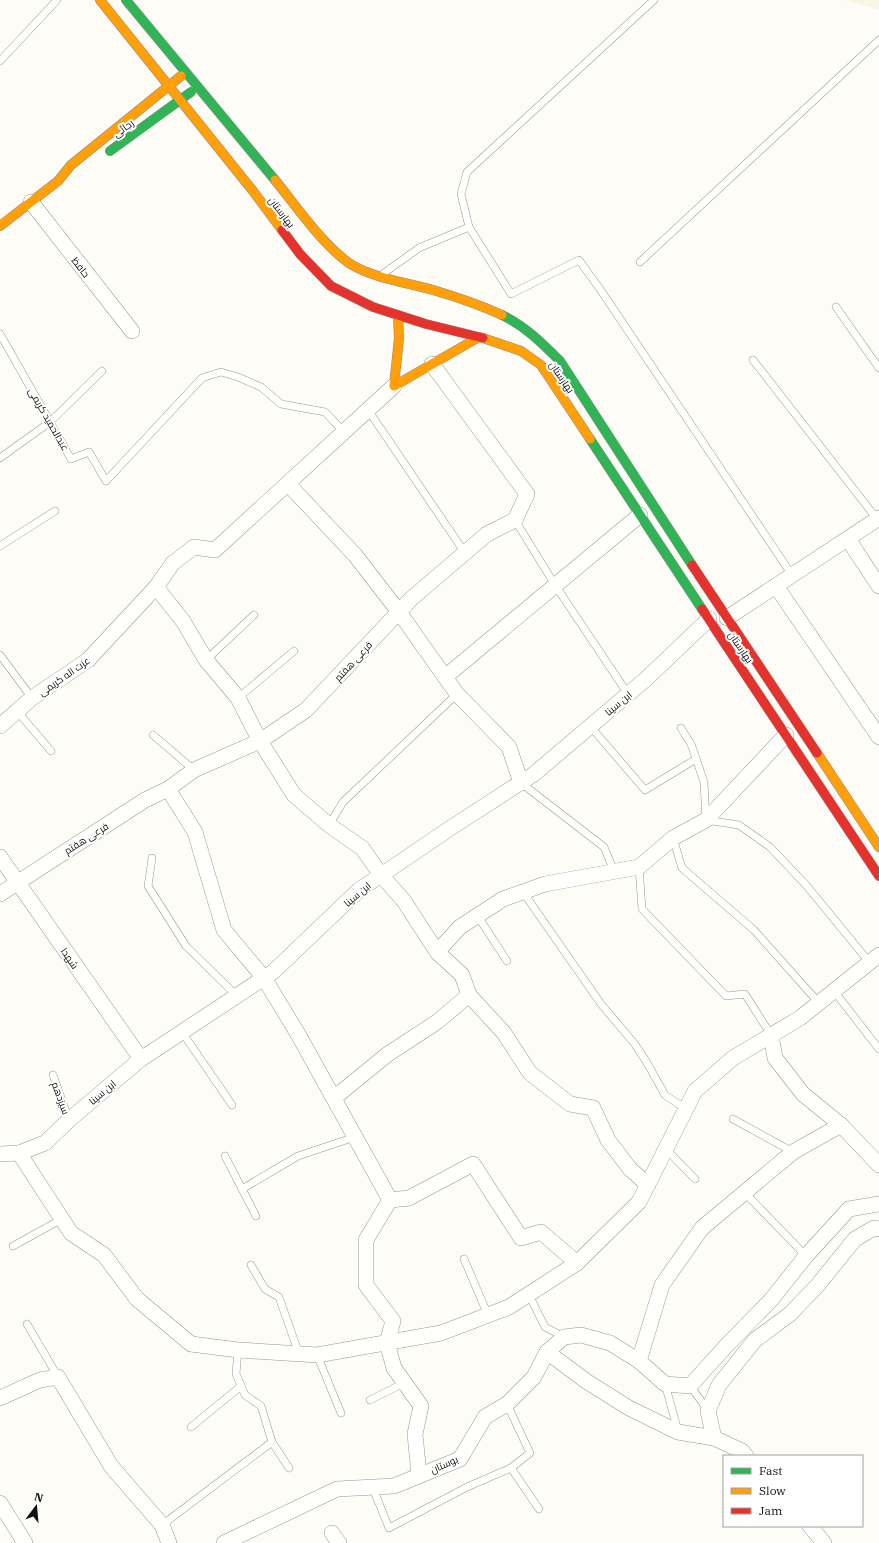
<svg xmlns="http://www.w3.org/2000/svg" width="879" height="1543" viewBox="0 0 879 1543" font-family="'IBM Plex Serif',Cairo,serif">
<rect width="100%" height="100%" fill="#fdfcf7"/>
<polygon fill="#f9f7e4" points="845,0 879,0 879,10"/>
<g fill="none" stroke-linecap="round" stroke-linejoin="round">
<defs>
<g id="lane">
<polyline points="0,61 57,0"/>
<polyline points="469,227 461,194 467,172 654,0"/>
<polyline points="640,262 879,40"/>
<polyline points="384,273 419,248 469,227 511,294 579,260 602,292 792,575"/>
<polyline points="836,307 879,368"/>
<polyline points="0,334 71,459 89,452 106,481 202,378 221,372 238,377 261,387 281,404 325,412 344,432"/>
<polyline points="753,360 877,519"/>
<polyline points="368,410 465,553"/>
<polyline points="0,458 50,422 102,371"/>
<polyline points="515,520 555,585 628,694"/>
<polyline points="0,546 55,511"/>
<polyline points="0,655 32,698"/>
<polyline points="206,660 254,615"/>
<polyline points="238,698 294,651"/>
<polyline points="17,711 51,751"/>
<polyline points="590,726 645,790 696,759"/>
<polyline points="681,728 691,744 704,782 706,820 739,825 770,847 806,885 870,963"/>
<polyline points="153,735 194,770"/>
<polyline points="521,783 604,847 614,871"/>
<polyline points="329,825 343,802 457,694"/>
<polyline points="673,838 682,868 754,930 819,1003"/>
<polyline points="152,858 148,886 186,946 237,996"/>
<polyline points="639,867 642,909 726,996 745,994 771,1035"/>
<polyline points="523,892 601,1004 634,1043 646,1061 665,1095 686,1109"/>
<polyline points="477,915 507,961"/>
<polyline points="834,991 879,1049"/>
<polyline points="182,1032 232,1105"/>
<polyline points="53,1075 69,1120"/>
<polyline points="733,1119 793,1152"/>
<polyline points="666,1149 695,1179"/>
<polyline points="225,1156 256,1216"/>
<polyline points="242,1189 298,1156 355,1137"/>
<polyline points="744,1192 806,1256"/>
<polyline points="13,1246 62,1219"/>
<polyline points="464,1259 488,1315"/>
<polyline points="251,1265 265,1289 279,1297 299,1354"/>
<polyline points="529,1295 545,1327 564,1337"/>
<polyline points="27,1324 58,1377"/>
<polyline points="238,1350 236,1374 245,1395 261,1406 272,1442 289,1468"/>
<polyline points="317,1355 341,1413"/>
<polyline points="665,1384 678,1431"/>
<polyline points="690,1386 708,1410"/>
<polyline points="370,1400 404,1383"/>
<polyline points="507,1404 530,1453 511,1468 539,1509"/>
<polyline points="191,1427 241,1386"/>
<polyline points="372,1486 389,1528 467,1487 511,1468"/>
<polyline points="162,1525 272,1442"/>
</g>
<g id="street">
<polyline points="31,202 132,331"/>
<polyline points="288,484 355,555 399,612 457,694 509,747 521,783"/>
<polyline points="848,539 879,586"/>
<polyline points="776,586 879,737"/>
<polyline points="156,587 183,621 206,660 238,698 260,741 294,795 329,825 362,848 381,875 404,901 437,952 462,975 469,995 437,1022 388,1054 334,1098"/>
<polyline points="727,618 879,518"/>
<polyline points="445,677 640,515"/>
<polyline points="0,726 32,698 88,660 156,587 173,563 194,547 215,550 394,386"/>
<polyline points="168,789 195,832 224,930 264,978 298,1034 390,1200 366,1240 366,1285 393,1321 387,1343 394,1368 421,1406 415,1434 419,1475"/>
<polyline points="0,857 141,1059"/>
<polyline points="0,894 145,800 168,789 194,770 260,741 306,710 412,598 487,534 515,520 527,494 432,364"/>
<polyline points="437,952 460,927 503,899 545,884 639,867 673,838 706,820 786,735"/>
<polyline points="469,995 504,1033 530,1073 570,1104 593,1108 608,1140 630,1169 648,1185"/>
<polyline points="771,1035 775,1058 803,1094 841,1125 879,1165"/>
<polyline points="19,1153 71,1233 104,1255 137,1299 191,1344 238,1350 317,1355 441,1333 509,1307 577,1263 639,1202 695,1091 733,1058 800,1018 879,955"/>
<polyline points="0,1154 19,1153 45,1143 69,1120 141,1059 273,972 359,890 452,827 534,774 646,679 709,619"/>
<polyline points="390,1200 409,1198 473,1164 521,1238 541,1232 577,1263"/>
<polyline points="547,1352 586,1381 629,1408 678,1432 714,1438 742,1451 746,1456"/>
<polyline points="639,1361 662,1285 702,1228 793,1152 841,1125"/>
<polyline points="0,1398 40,1380 58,1377 111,1466 162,1525 169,1543"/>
<polyline points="714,1438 708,1411 719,1385 755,1340 790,1314 817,1286 855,1239 874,1228 879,1229"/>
<polyline points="0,1503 25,1543"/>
<polyline points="810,1526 824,1543"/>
<polyline points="332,1533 339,1543"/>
<polyline points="224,1543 337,1489 394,1486 460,1459 485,1417 507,1404 534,1377 547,1352 564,1337 581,1335 610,1343 639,1361 665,1384 690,1386 726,1346 771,1300 806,1256 849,1209 879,1204"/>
</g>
<g id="fast">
<polyline points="126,0 275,180"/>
<polyline points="110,151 191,92"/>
<path d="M502,315C525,326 542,343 560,361L692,565"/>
<polyline points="590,439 702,609"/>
</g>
<g id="slow">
<polyline points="100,0 253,191 282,230"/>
<path d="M275,180C297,207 324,247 352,265C374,278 408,283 433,290C457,297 480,305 502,315"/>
<polyline points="0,226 58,181 71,165 181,76"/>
<polyline points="398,315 399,338 394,386 479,337"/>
<polyline points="483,338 521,351 541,365 590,439"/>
<polyline points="817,753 879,847"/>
</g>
<g id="jam">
<polyline points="282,230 300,254 331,286 373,307 426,324 483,338"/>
<polyline points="692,565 817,753"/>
<polyline points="702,609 879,876"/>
</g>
</defs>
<use href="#lane" stroke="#979795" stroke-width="8"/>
<use href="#street" stroke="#979795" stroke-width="16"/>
<use href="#fast" stroke="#8e8d8b" stroke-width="10"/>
<use href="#slow" stroke="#8e8d8b" stroke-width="10"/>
<use href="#jam" stroke="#8e8d8b" stroke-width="10"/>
<use href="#lane" stroke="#fffffe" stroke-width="7"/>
<use href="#street" stroke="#fffffe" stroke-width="15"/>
<use href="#fast" stroke="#30b455" stroke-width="9"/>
<use href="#slow" stroke="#ff9f0a" stroke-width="9"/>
<use href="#jam" stroke="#e5322d" stroke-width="9"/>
</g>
<g text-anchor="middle" stroke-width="4" stroke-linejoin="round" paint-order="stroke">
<g font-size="10" fill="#111" stroke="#fff">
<text transform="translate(123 128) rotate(-36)" y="4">رجائی</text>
<text transform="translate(282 212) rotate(53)" y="4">بهارستان</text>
<text transform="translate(81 267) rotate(52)" y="4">حافظ</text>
<text transform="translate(562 377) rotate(56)" y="4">بهارستان</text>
<text transform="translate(49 419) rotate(60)" y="4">عبدالحمید کریمی</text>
<text transform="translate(741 647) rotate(56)" y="4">بهارستان</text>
<text transform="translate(353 661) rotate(-47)" y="4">فرعی هفتم</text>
<text transform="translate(64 676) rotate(-35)" y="4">عزت اله کریمی</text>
<text transform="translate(618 703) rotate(-40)" y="4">ابن سینا</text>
<text transform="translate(86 838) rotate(-32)" y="4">فرعی هفتم</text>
<text transform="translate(357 894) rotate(-40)" y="4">ابن سینا</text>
<text transform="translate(70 958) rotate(55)" y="4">شهدا</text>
<text transform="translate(102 1092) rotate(-40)" y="4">ابن سینا</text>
<text transform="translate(61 1098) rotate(70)" y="4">سیزدهم</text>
<text transform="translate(444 1464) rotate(-24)" y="4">بوستان</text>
</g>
</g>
<rect x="723" y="1455" width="140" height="72" fill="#ffffff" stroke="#a0a0a0"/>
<rect x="731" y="1468" width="20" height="6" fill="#30b455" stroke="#a0a0a0"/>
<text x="759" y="1475" font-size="12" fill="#111111">Fast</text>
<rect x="731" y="1488" width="20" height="6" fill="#ff9f0a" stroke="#a0a0a0"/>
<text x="759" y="1495" font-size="12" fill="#111111">Slow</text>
<rect x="731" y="1508" width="20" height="6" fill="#e5322d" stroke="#a0a0a0"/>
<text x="759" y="1515" font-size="12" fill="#111111">Jam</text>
<g transform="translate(36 1507) rotate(16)" stroke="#ffffff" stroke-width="3" paint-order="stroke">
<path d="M0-3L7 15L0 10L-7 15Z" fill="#111111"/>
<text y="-6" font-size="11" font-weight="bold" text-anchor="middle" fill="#111111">N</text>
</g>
</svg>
